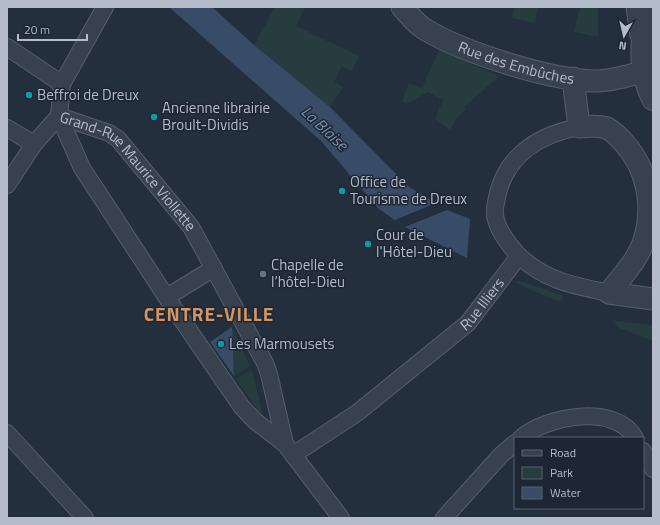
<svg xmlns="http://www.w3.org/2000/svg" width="660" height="525" viewBox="0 0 660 525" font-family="'Titillium Web',sans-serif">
<rect width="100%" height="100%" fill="#242f3e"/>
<g fill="#263c3f">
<polygon points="275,7 305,7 296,26 359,56 352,71 342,66 334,82 343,87 330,107 254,45"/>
<polygon points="514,7 538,7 535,23 512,18"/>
<polygon points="580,7 598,7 598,37 574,32"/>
<polygon points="439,50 499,76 464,107 466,109 457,117 450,130 435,119 443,100 428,92 406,104 402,101 409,83 422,88"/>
<polygon points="515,281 524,282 564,296 560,302 522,286"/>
<polygon points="614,321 653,325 653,341 617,327"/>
<polygon points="232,327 250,366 234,376"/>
<polygon points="252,370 262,411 259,412 236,379"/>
</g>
<g fill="#394c67">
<polygon points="169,7 212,7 254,45 330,107 408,186 447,210 470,219 467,258 405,227 379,209 321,141"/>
<polygon points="232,327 234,376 210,342"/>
</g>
<polygon fill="#242f3e" points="436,203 447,210 405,227 395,220"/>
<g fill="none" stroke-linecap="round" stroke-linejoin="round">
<defs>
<polyline id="service" points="632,7 636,36"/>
<g id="pedestrian">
<polyline points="7,47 62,84"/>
<polyline points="59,116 82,168 169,301 241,406 255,421 285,444 341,518"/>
<path id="s1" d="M59,116L109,133L118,139L191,227L265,363L269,374L285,444"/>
<polyline points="7,128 34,144"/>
<polyline points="7,185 34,144 59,116 62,84 105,7"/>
<path d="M519,256C548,282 573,285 609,293"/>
<polyline points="167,297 214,268"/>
<polyline points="7,433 85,518"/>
<path d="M521,438C546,416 616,403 635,438"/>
<polyline points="643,451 653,469"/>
<path id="s2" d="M293,455L357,413L468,323L519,256C509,245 496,229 495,214C494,207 497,199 498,193C508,153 542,134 579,127"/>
<polyline points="444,518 502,454 515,443"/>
</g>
<g id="minor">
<path id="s3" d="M402,7C410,16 416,24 426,30C465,53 550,80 595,81C611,81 627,76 642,72"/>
<path d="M573,78L579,127C588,126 598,125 607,128C614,132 620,138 625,144C647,169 654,205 645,237C640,258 622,276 609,293L653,299"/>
</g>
<path id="tertiary" d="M646,7C643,43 637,65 653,99"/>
</defs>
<use href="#service" stroke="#565f6c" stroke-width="13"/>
<use href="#pedestrian" stroke="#565f6c" stroke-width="18"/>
<use href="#minor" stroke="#565f6c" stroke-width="23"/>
<use href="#tertiary" stroke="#565f6c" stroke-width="24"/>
<use href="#service" stroke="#38414e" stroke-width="11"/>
<use href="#pedestrian" stroke="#38414e" stroke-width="16"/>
<use href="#minor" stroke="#38414e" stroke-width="21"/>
<use href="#tertiary" stroke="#38414e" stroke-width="22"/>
</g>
<g fill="#0f9aa8" stroke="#1d2633" stroke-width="1.5">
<circle cx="29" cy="95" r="4"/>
<circle cx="154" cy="117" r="4"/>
<circle cx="342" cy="191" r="4"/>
<circle cx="368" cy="244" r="4"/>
<circle cx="221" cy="344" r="4"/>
</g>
<circle fill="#6b7280" stroke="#1d2633" stroke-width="1.5" cx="263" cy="274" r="4"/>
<g text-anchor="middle" stroke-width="3" stroke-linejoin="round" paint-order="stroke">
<g font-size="15" fill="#b4bcc9" stroke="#1d2633">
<text dy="5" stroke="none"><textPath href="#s3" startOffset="130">Rue des Embûches</textPath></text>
<text dy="5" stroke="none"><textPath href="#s1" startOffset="91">Grand-Rue Maurice Viollette</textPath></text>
<text dy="5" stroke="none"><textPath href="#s2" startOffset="243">Rue Illiers</textPath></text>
</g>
<g font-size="15" fill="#b4bcc9" stroke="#1d2633" text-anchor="start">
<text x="37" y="100">Beffroi de Dreux</text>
<text x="162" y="113">Ancienne librairie<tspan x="162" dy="17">Broult-Dividis</tspan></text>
<text x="350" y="187">Office de<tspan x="350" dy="17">Tourisme de Dreux</tspan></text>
<text x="376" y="240">Cour de<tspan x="376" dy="17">l'Hôtel-Dieu</tspan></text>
<text x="271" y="270">Chapelle de<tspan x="271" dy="17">l’hôtel-Dieu</tspan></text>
<text x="229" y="349">Les Marmousets</text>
</g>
<g font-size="16" font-style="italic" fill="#7c92b1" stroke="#1d2633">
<text transform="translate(325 128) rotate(43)" y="6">La Blaise</text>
</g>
<g font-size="19" font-weight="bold" letter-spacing="1" fill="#d59563" stroke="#1d2633">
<text x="209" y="321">CENTRE-VILLE</text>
</g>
</g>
<rect width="660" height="525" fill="none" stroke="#b4bcc9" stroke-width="16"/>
<rect x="514" y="437" width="130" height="72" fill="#1d2633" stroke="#59626f"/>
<rect x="522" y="450" width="20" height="6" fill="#38414e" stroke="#59626f"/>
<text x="550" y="457" font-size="12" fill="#b4bcc9">Road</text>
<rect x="522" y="467" width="20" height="12" fill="#263c3f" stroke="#59626f"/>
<text x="550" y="477" font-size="12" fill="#b4bcc9">Park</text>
<rect x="522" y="487" width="20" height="12" fill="#394c67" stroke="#59626f"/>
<text x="550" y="497" font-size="12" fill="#b4bcc9">Water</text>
<g transform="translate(624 36) rotate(188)" stroke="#1d2633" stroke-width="3" paint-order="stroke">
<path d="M0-3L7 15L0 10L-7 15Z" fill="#b4bcc9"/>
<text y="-6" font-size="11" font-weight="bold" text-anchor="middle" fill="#b4bcc9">N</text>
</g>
<path d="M18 34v6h69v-6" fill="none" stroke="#b4bcc9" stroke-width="2"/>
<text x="24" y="34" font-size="12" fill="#b4bcc9" stroke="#1d2633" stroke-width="3" paint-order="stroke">20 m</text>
</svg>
